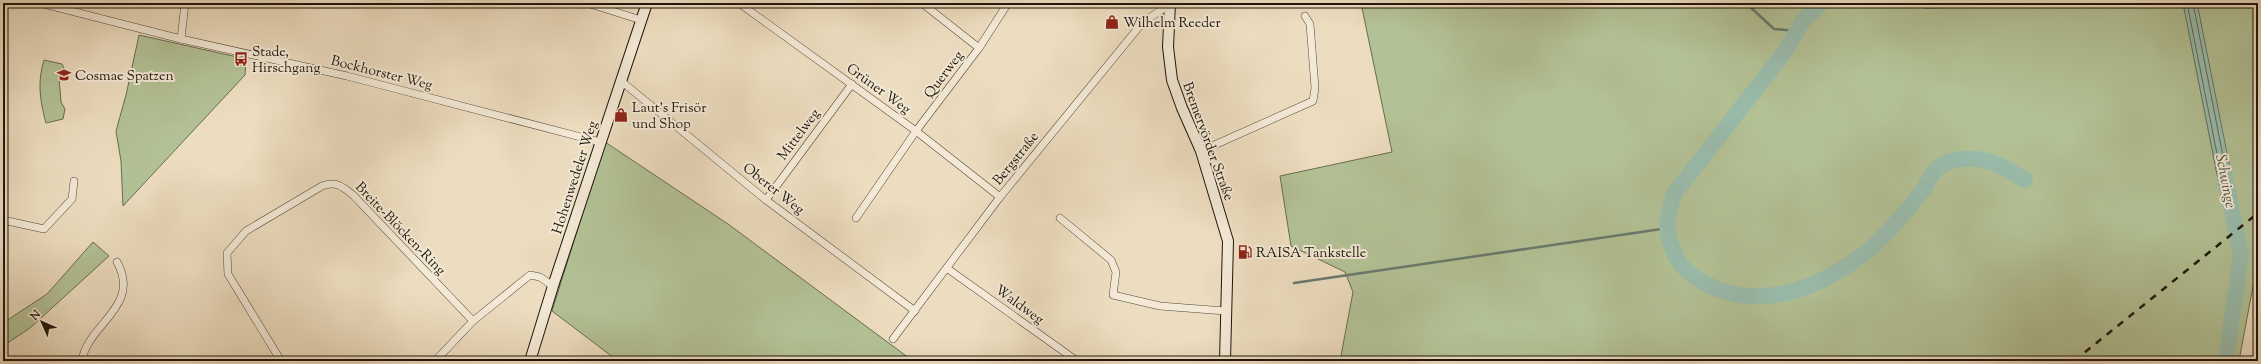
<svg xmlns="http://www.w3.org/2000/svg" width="2261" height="364" viewBox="0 0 2261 364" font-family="'Sorts Mill Goudy',serif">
<rect width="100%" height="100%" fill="#edddc0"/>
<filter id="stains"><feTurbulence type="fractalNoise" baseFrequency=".005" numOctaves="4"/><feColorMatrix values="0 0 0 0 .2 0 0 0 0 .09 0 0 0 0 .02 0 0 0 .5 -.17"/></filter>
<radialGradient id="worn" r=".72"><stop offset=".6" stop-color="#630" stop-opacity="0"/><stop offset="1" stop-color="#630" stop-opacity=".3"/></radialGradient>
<g fill="#b3c296" stroke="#686c51">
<polygon points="1361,3 1901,3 1926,8 1992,6 2001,3 2183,3 2223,204 2230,199 2235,198 2197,3 2258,3 2258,259 2239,361 1340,361 1353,292 1345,272 1291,246 1280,176 1392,152"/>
<polygon points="139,35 246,59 245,75 123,206 121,161 116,131 126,95"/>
<path d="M44,60L62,64L65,71L59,77L61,102L65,109L63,119L46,123C40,101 37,82 44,60Z"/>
<polygon points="605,142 728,224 913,361 618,361 552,311"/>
<polygon points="93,242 109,256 30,328 3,346 3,323 47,294"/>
</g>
<g fill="#9abdad" stroke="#687a6d">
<polygon points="1901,3 2001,3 1992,6 1926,8"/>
<polygon points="2183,3 2197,3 2236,198 2230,199 2223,204"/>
</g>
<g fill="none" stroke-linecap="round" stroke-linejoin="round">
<g stroke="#5c695c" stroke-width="1">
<polyline points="1921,3 1967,3"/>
<polyline points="2187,3 2225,194 2227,195 2230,192 2193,3"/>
</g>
<g stroke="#687a6d" stroke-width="2.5">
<polyline points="1746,3 1774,29 1797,31"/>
<polyline points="1294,283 1668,228"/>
</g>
<g stroke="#9abdad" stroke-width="16">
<path d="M1821,3L1802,22L1784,53L1674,194C1672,202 1669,210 1668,218C1665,234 1674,259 1686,270C1753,327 1844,282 1894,225C1904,214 1914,202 1923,190C1927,184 1931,175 1936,170C1939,166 1947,162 1952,161C1980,153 2002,165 2025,180"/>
<polyline points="2225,177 2241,254 2226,361"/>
</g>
<defs>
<g id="street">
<polyline points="40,3 181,39 347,76 600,142"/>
<polyline points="587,3 641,20"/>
<polyline points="739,3 916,131 1000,197"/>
<polyline points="922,3 979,48"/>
<polyline points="181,39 185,3"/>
<polyline points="621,81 766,200 915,311"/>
<polyline points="1201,151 1313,101 1315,88 1310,24 1305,16"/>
<polyline points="766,200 852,84"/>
<polyline points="856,218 916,131 979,48 1008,3"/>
<polyline points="1060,218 1111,260 1116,272 1113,295 1160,306 1225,311"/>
<polyline points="3,220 44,229 72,199 74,181"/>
<polyline points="948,269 1077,361"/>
<polyline points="893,339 1000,197 1143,22 1169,5"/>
<path d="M82,361C87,324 142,307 117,262"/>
<path d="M281,361L228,274L227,253L246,231L322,186C336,181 342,186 353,195L473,321"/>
<polyline points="435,361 473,321 530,275 540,277 553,286"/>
</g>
<g id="secondary">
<polyline points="1170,3 1168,47 1172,80 1182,108 1201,151 1228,241 1225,361"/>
<polyline points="530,361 553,286 647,3"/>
</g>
</defs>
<use href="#street" stroke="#514739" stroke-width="8"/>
<use href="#secondary" stroke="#1d150c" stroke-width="12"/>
<use href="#street" stroke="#f3e9d6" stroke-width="7"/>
<use href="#secondary" stroke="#f3e9d6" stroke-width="10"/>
<polyline stroke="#1d150c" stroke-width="2.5" stroke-dasharray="7 7" stroke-linecap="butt" points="2074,361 2258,213"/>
</g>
<defs>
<symbol id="shop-bare" viewBox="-9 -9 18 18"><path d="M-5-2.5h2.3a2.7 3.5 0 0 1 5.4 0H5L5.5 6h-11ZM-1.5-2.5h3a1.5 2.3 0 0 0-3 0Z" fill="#8f2418" stroke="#f3e9d6" stroke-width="2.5" paint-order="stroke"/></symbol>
<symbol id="bus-bare" viewBox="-9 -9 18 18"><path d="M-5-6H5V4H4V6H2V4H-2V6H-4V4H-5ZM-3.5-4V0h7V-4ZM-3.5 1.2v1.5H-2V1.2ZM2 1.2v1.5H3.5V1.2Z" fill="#8f2418" stroke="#f3e9d6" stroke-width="2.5" paint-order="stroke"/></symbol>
<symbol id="school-bare" viewBox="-9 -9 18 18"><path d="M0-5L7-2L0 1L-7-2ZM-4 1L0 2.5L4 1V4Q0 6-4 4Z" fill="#8f2418" stroke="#f3e9d6" stroke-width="2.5" paint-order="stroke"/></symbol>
<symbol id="fuel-bare" viewBox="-9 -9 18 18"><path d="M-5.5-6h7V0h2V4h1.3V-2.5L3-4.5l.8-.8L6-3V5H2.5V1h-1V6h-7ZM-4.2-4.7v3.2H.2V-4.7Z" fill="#8f2418" stroke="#f3e9d6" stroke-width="2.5" paint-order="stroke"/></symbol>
</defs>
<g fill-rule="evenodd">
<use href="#shop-bare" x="1102" y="12" width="20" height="20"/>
<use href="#bus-bare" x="231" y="49" width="20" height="20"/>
<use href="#school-bare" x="54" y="65" width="20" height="20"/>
<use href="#shop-bare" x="611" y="105" width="20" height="20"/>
<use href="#fuel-bare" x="1235" y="242" width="20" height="20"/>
</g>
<g text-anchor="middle" stroke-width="4" stroke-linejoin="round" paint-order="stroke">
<g font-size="14" fill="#1d150c" stroke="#f3e9d6" text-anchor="start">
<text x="1123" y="27">Wilhelm Reeder</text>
<text x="252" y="56">Stade,<tspan x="252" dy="16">Hirschgang</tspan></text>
<text x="75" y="80">Cosmae Spatzen</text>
<text x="632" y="112">Laut's Frisör<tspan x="632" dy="16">und Shop</tspan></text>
<text x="1256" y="257">RAISA Tankstelle</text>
</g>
<g font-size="14" fill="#1d150c" stroke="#f3e9d6">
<text transform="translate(382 72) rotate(14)" y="5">Bockhorster Weg</text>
<text transform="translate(943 74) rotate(-53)" y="5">Querweg</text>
<text transform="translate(879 88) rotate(36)" y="5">Grüner Weg</text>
<text transform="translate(798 134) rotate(-53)" y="5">Mittelweg</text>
<text transform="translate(1209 141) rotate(70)" y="5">Bremervörder Straße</text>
<text transform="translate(1015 158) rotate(-51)" y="5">Bergstraße</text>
<text transform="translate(574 177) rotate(-72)" y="5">Hohenwedeler Weg</text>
<text transform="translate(774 188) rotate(38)" y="5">Oberer Weg</text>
<text transform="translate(401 228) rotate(46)" y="5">Breite-Blöcken-Ring</text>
<text transform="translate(1020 304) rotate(36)" y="5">Waldweg</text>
</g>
<g font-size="15" font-style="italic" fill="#495044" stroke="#f3e9d6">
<text transform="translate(2226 181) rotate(79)" y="5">Schwinge</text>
</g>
</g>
<rect width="2261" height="364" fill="none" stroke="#edddc0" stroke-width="16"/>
<rect x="4" y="4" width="2253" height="356" fill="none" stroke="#1d150c" stroke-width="2"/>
<rect x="8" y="8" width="2245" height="348" fill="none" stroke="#1d150c"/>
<g transform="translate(42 322) rotate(315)" stroke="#f3e9d6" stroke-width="3" paint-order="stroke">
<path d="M0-3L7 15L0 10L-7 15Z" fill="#1d150c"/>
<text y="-6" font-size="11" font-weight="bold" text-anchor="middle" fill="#1d150c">N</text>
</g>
<rect width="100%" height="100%" filter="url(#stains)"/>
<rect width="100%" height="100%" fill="url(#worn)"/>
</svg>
